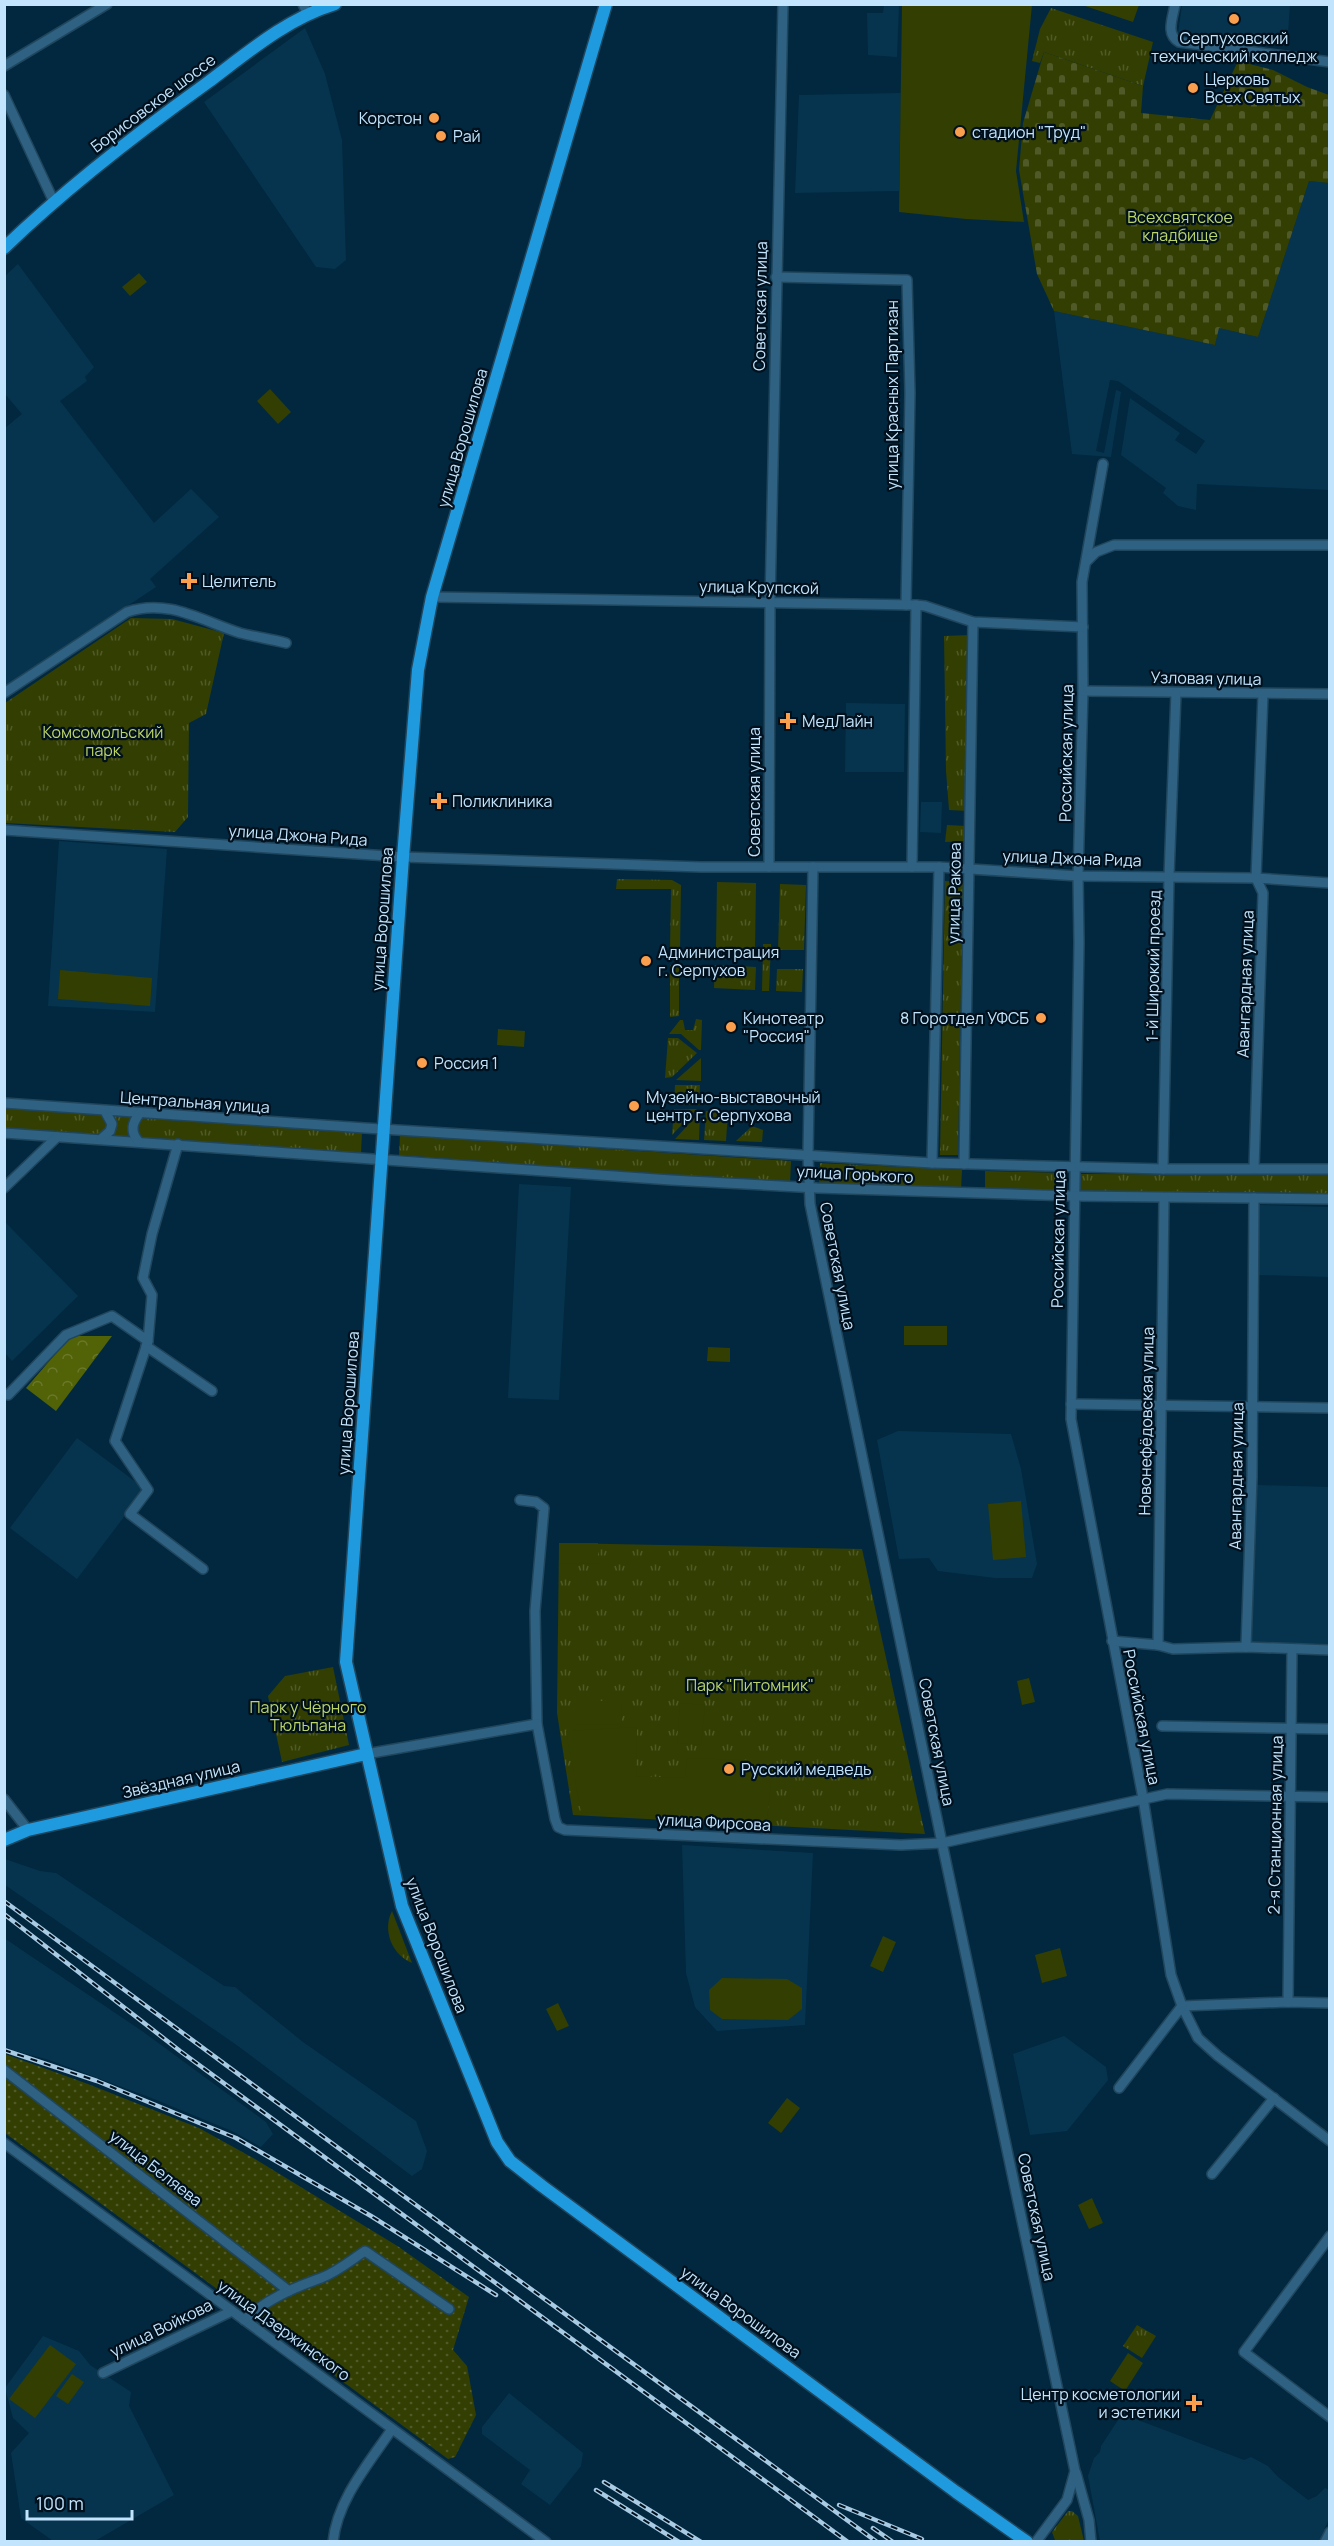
<svg xmlns="http://www.w3.org/2000/svg" width="1334" height="2546" viewBox="0 0 1334 2546" font-family="Manrope,sans-serif">
<defs>
<pattern id="grass-tufts" width="24" height="20" patternUnits="userSpaceOnUse" patternTransform="scale(1.5)"><rect width="24" height="20" fill="#333e02"/><path d="M3 7l-1-3M5 7V3M7 7l1-3M15 17l-1-3M17 17v-4M19 17l1-3" fill="none" stroke="#4f5a28"/></pattern>
<pattern id="forest-crowns" width="20" height="18" patternUnits="userSpaceOnUse" patternTransform="scale(1.5)"><rect width="20" height="18" fill="#526206"/><path d="M2 6a3 3 0 1 1 6 0M12 15a3 3 0 1 1 6 0" fill="none" stroke="#69782b"/></pattern>
<pattern id="cemetery-stones" width="16" height="16" patternUnits="userSpaceOnUse" patternTransform="scale(1.5)"><rect width="16" height="16" fill="#333e02"/><path d="M2 7V4a2 2 0 0 1 4 0v3zM10 15v-3a2 2 0 0 1 4 0v3z" fill="#4f5a28"/></pattern>
<pattern id="garden-dots" width="8" height="8" patternUnits="userSpaceOnUse" patternTransform="scale(1.5)"><rect width="8" height="8" fill="#333e02"/><path d="M2 2h.1M6 6h.1" fill="none" stroke="#4f5a28" stroke-width="1.8" stroke-linecap="round"/></pattern>
</defs>
<rect width="100%" height="100%" fill="#01283f"/>
<g fill="#06344e">
<polygon points="884,5 899,5 897,57 868,55 867,13 883,13"/>
<polygon points="1182,5 1290,5 1287,46 1178,34"/>
<polygon points="305,28 325,74 342,140 346,260 335,269 316,267 204,102"/>
<polygon points="901,93 899,191 795,193 799,95"/>
<polygon points="1309,181 1329,183 1329,490 1197,484 1196,510 1178,506 1163,493 1166,488 1121,455 1130,398 1180,433 1175,440 1196,454 1205,441 1118,381 1110,380 1096,451 1104,453 1116,390 1119,391 1121,392 1111,457 1072,454 1054,311 1215,345 1219,328 1258,337"/>
<polygon points="18,264 94,367 85,377 87,381 60,401 154,523 191,489 219,517 150,579 156,587 5,687 5,428 22,414 5,394 4,277"/>
<polygon points="846,703 905,704 904,772 845,772"/>
<polygon points="921,802 942,802 941,833 920,832"/>
<polygon points="59,841 167,849 155,1012 48,1006"/>
<polygon points="519,1184 571,1187 559,1400 508,1398"/>
<polygon points="1260,1205 1329,1207 1329,1277 1258,1275"/>
<polygon points="5,1222 78,1296 12,1361 5,1353"/>
<polygon points="898,1431 1011,1434 1021,1469 1037,1564 1032,1578 995,1578 938,1571 929,1558 899,1559 877,1440"/>
<polygon points="77,1438 145,1489 77,1579 10,1528"/>
<polygon points="1257,1485 1329,1487 1329,1644 1251,1642"/>
<polygon points="682,1845 813,1853 805,2025 717,2031 695,2007 686,1973"/>
<polygon points="5,1859 40,1871 56,1873 224,1986 235,1987 303,2042 416,2121 427,2151 422,2169 412,2176 238,2046 5,1885"/>
<polygon points="4,1938 142,2031 266,2122 273,2134 261,2147 232,2131 149,2097 49,2060 5,2048"/>
<polygon points="1064,2036 1106,2067 1108,2080 1067,2131 1030,2135 1013,2054"/>
<polygon points="43,2336 79,2351 90,2365 131,2392 129,2406 174,2495 95,2541 53,2541 21,2518 11,2453 29,2433 13,2418 5,2388"/>
<polygon points="509,2393 583,2453 581,2466 550,2505 521,2484 530,2470 482,2434 482,2427"/>
<polygon points="1122,2414 1244,2460 1251,2457 1268,2466 1278,2477 1308,2500 1317,2496 1325,2488 1329,2490 1329,2519 1319,2541 1100,2541 1088,2476 1094,2458 1100,2452 1101,2446"/>
</g>
<g fill="url(#grass-tufts)">
<polygon points="1051,8 1153,42 1143,86 1044,52 1040,63 1032,61 1040,29"/>
<polygon points="131,618 172,619 224,633 206,714 189,723 188,817 175,832 5,823 5,703"/>
<polygon points="970,635 968,811 949,810 946,771 944,636"/>
<polygon points="947,825 966,826 967,841 945,842"/>
<polygon points="617,879 672,880 681,885 680,950 670,951 671,889 616,889"/>
<polygon points="945,881 963,882 958,1155 940,1155"/>
<polygon points="717,882 756,883 755,949 716,948"/>
<polygon points="780,884 806,885 804,950 778,950"/>
<polygon points="763,944 771,944 769,991 762,991"/>
<polygon points="670,965 679,965 679,1016 670,1017"/>
<polygon points="715,965 756,967 755,990 714,988"/>
<polygon points="777,969 803,969 802,992 776,991"/>
<polygon points="696,1019 702,1020 701,1050 699,1050 681,1034 669,1034 680,1020 683,1020 685,1030 693,1030"/>
<polygon points="668,1038 678,1038 697,1053 672,1077 665,1078"/>
<polygon points="701,1058 701,1081 676,1080"/>
<polygon points="675,1085 700,1085 699,1105 674,1104"/>
<polygon points="4,1108 101,1114 108,1125 105,1132 97,1134 5,1128"/>
<polygon points="674,1109 697,1109 672,1135"/>
<polygon points="706,1111 728,1112 726,1141 704,1140"/>
<polygon points="700,1112 699,1140 675,1139"/>
<polygon points="113,1115 134,1116 132,1138 110,1135 115,1125"/>
<polygon points="146,1117 362,1132 361,1153 144,1139 139,1135 137,1128 140,1120"/>
<polygon points="752,1126 763,1130 762,1142 736,1141"/>
<polygon points="400,1135 791,1161 790,1184 399,1155"/>
<polygon points="820,1163 962,1170 961,1189 819,1185"/>
<polygon points="985,1171 1067,1173 1067,1192 985,1190"/>
<polygon points="1080,1174 1329,1175 1329,1193 1080,1191"/>
<polygon points="559,1543 862,1549 925,1834 573,1815 557,1713"/>
<polygon points="333,1667 349,1745 282,1762 268,1696 285,1676"/>
<path d="M392,1911L412,1963C392,1955 382,1930 392,1911Z"/>
<polygon points="1137,2325 1156,2336 1142,2358 1123,2346"/>
<polygon points="1068,2511 1072,2511 1078,2516 1084,2541 1055,2540 1052,2532"/>
</g>
<polygon fill="url(#forest-crowns)" points="71,1336 112,1336 56,1411 26,1388"/>
<polygon fill="url(#cemetery-stones)" points="1044,52 1143,86 1141,113 1210,120 1238,61 1273,70 1307,87 1329,95 1329,183 1309,181 1258,337 1219,328 1215,345 1054,311 1037,274 1019,170 1023,123"/>
<polygon fill="url(#garden-dots)" points="5,2054 88,2084 199,2128 255,2159 399,2247 469,2297 453,2350 467,2366 476,2415 455,2457 448,2459 5,2133"/>
<g fill="#333e02">
<polygon points="902,5 1032,5 1016,171 1024,222 966,219 899,212"/>
<polygon points="1082,5 1139,5 1133,22"/>
<polygon points="139,273 147,282 130,296 122,287"/>
<polygon points="270,389 291,412 278,424 257,401"/>
<polygon points="60,970 152,978 150,1006 58,999"/>
<polygon points="498,1029 525,1031 524,1047 497,1045"/>
<rect x="904" y="1326" width="43" height="19"/>
<polygon points="708,1347 730,1348 730,1362 707,1361"/>
<polygon points="1021,1501 1026,1557 993,1560 988,1504"/>
<polygon points="559,1543 598,1543 598,1564 559,1563"/>
<polygon points="1029,1678 1035,1702 1022,1705 1017,1681"/>
<polygon points="576,1701 621,1701 622,1724 576,1725"/>
<polygon points="680,1703 705,1705 701,1745 677,1743"/>
<polygon points="637,1727 636,1776 685,1778 687,1758 773,1761 767,1822 581,1812 566,1731"/>
<polygon points="883,1936 896,1942 883,1972 870,1966"/>
<polygon points="1060,1948 1067,1976 1042,1983 1035,1955"/>
<polygon points="722,1978 787,1979 802,1988 802,2009 788,2020 722,2019 710,2010 709,1990"/>
<polygon points="558,2003 569,2026 557,2031 546,2009"/>
<polygon points="787,2098 800,2108 781,2133 768,2123"/>
<polygon points="1092,2198 1103,2223 1089,2229 1078,2205"/>
<polygon points="50,2345 76,2364 35,2418 9,2399"/>
<polygon points="1128,2353 1143,2363 1125,2391 1110,2381"/>
<polygon points="72,2374 84,2382 68,2404 56,2396"/>
</g>
<g fill="none" stroke-linecap="round" stroke-linejoin="round">
<defs>
<g id="minor">
<polyline points="303,4 307,13"/>
<path d="M1175,4C1173,18 1165,34 1179,42L1330,62"/>
<polyline points="4,66 107,4"/>
<polyline points="4,95 54,202"/>
<polyline points="776,277 907,280 910,393 906,605"/>
<polyline points="1103,464 1082,582 1083,691 1078,876 1079,943 1071,1419 1143,1798 1171,1975 1182,2006 1198,2038 1218,2056 1330,2141"/>
<polyline points="1086,562 1096,552 1114,545 1330,545"/>
<polyline points="432,597 916,605 925,606 973,622 1083,627"/>
<polyline points="1083,691 1330,694"/>
<path d="M4,693L127,612C168,598 202,621 240,633C255,637 271,639 286,643"/>
<polyline points="4,830 403,857 701,867 939,867 1078,876 1256,878 1330,883"/>
<polyline points="769,867 770,602 783,4"/>
<polyline points="813,867 808,1156 810,1204 942,1843 1075,2471 1067,2500 1036,2542"/>
<polyline points="912,867 916,605"/>
<polyline points="4,1103 365,1128 932,1163 1163,1169 1330,1169"/>
<polyline points="4,1133 671,1180 817,1188 1074,1196 1330,1199"/>
<polyline points="101,1139 110,1131 112,1124 105,1111"/>
<path d="M138,1141C130,1131 132,1123 140,1113"/>
<polyline points="932,1163 939,867"/>
<polyline points="964,1164 973,622"/>
<polyline points="1254,1168 1263,893 1256,878 1263,694"/>
<polyline points="1163,1169 1169,876 1176,693"/>
<polyline points="4,1188 57,1137"/>
<polyline points="148,1341 115,1441 148,1490 130,1514 203,1569"/>
<polyline points="146,1346 212,1391"/>
<polyline points="8,1395 66,1335 112,1316 148,1341 152,1295 143,1278 152,1234 178,1144"/>
<polyline points="1071,1404 1330,1408"/>
<polyline points="520,1500 536,1502 544,1508 535,1611 537,1724 555,1819 558,1827 565,1830 901,1845 942,1843 1167,1794 1330,1797"/>
<polyline points="1112,1641 1158,1645 1173,1649 1246,1647 1330,1650"/>
<polyline points="1158,1645 1164,1198"/>
<polyline points="1246,1647 1252,1477 1254,1198"/>
<polyline points="1162,1726 1330,1729"/>
<polyline points="366,1754 537,1724"/>
<polyline points="4,1799 28,1830"/>
<polyline points="1288,2002 1292,1649"/>
<polyline points="1182,2006 1288,2002 1330,2003"/>
<polyline points="4,2070 289,2291"/>
<polyline points="1119,2088 1182,2006"/>
<polyline points="4,2143 546,2542"/>
<polyline points="1212,2174 1274,2098"/>
<polyline points="1330,2236 1244,2352 1330,2417"/>
<path d="M244,2320C267,2299 293,2288 321,2278C337,2272 351,2260 365,2251L449,2309"/>
<polyline points="103,2373 232,2311"/>
<polyline points="1076,2473 1089,2520 1091,2542"/>
<path d="M333,2542C337,2500 369,2463 392,2429"/>
<polyline points="1325,2542 1330,2532"/>
</g>
<g id="major">
<polyline points="606,4 432,597 418,670 403,857 346,1662 402,1906 497,2142 510,2161 542,2186 956,2492 1027,2542"/>
<path d="M4,248C67,187 136,134 207,83C247,53 286,19 335,4"/>
<polyline points="4,1840 28,1830 366,1754"/>
</g>
</defs>
<use href="#minor" stroke="#20465d" stroke-width="12"/>
<use href="#major" stroke="#20465d" stroke-width="15"/>
<use href="#minor" stroke="#2f6182" stroke-width="9"/>
<use href="#major" stroke="#1f9adf" stroke-width="12"/>
<defs>
<g id="rail">
<polyline points="4,1901 379,2178 877,2542"/>
<polyline points="4,1914 180,2051 848,2542"/>
<polyline points="4,2050 97,2081 236,2138 371,2216 496,2295"/>
<polyline points="604,2482 701,2542"/>
<polyline points="596,2490 679,2542"/>
<polyline points="839,2505 922,2539"/>
<polyline points="873,2528 893,2542"/>
</g>
</defs>
<use href="#rail" stroke="#a8cae3" stroke-width="4.5"/>
<use href="#rail" stroke="#00101d" stroke-width="2" stroke-dasharray="7" stroke-linecap="butt"/>
</g>
<g fill="#f99f4d" stroke="#00101d" stroke-width="2">
<circle cx="1234" cy="19" r="6"/>
<circle cx="1193" cy="88" r="6"/>
<circle cx="434" cy="118" r="6"/>
<circle cx="960" cy="132" r="6"/>
<circle cx="441" cy="136" r="6"/>
<path d="M186 572h6v6h6v6h-6v6h-6v-6h-6v-6h6z"/>
<path d="M785 712h6v6h6v6h-6v6h-6v-6h-6v-6h6z"/>
<path d="M436 792h6v6h6v6h-6v6h-6v-6h-6v-6h6z"/>
<circle cx="646" cy="961" r="6"/>
<circle cx="1041" cy="1018" r="6"/>
<circle cx="731" cy="1027" r="6"/>
<circle cx="422" cy="1063" r="6"/>
<circle cx="634" cy="1106" r="6"/>
<circle cx="729" cy="1769" r="6"/>
<path d="M1191 2394h6v6h6v6h-6v6h-6v-6h-6v-6h6z"/>
</g>
<g text-anchor="middle" stroke-width="4.5" stroke-linejoin="round" paint-order="stroke">
<g font-size="16" fill="#c2e4fd" stroke="#00101d" text-anchor="start">
<text x="1234" y="44" text-anchor="middle">Серпуховский<tspan x="1234" dy="18">технический колледж</tspan></text>
<text x="1205" y="85">Церковь<tspan x="1205" dy="18">Всех Святых</tspan></text>
<text x="422" y="124" text-anchor="end">Корстон</text>
<text x="972" y="138">стадион "Труд"</text>
<text x="453" y="142">Рай</text>
<text x="202" y="587">Целитель</text>
<text x="802" y="727">МедЛайн</text>
<text x="452" y="807">Поликлиника</text>
<text x="658" y="958">Администрация<tspan x="658" dy="18">г. Серпухов</tspan></text>
<text x="743" y="1024">Кинотеатр<tspan x="743" dy="18">"Россия"</tspan></text>
<text x="1029" y="1024" text-anchor="end">8 Горотдел УФСБ</text>
<text x="434" y="1069">Россия 1</text>
<text x="646" y="1103">Музейно-выставочный<tspan x="646" dy="18">центр г. Серпухова</tspan></text>
<text x="741" y="1775">Русский медведь</text>
<text x="1180" y="2400" text-anchor="end">Центр косметологии<tspan x="1180" dy="18">и эстетики</tspan></text>
</g>
<g font-size="16" fill="#c2e4fd" stroke="#00101d">
<text transform="translate(153 103) rotate(-37)" y="6">Борисовское шоссе</text>
<text transform="translate(760 306) rotate(-89)" y="6">Советская улица</text>
<text transform="translate(892 395) rotate(-90)" y="6">улица Красных Партизан</text>
<text transform="translate(462 438) rotate(-74)" y="6">улица Ворошилова</text>
<text transform="translate(759 587) rotate(1)" y="6">улица Крупской</text>
<text transform="translate(1206 678) rotate(1)" y="6">Узловая улица</text>
<text transform="translate(1066 753) rotate(-89)" y="6">Российская улица</text>
<text transform="translate(754 792) rotate(-90)" y="6">Советская улица</text>
<text transform="translate(298 835) rotate(4)" y="6">улица Джона Рида</text>
<text transform="translate(1072 858) rotate(2)" y="6">улица Джона Рида</text>
<text transform="translate(954 893) rotate(-89)" y="6">улица Ракова</text>
<text transform="translate(382 919) rotate(-86)" y="6">улица Ворошилова</text>
<text transform="translate(1153 966) rotate(-89)" y="6">1-й Широкий проезд</text>
<text transform="translate(1245 984) rotate(-88)" y="6">Авангардная улица</text>
<text transform="translate(195 1102) rotate(4)" y="6">Центральная улица</text>
<text transform="translate(855 1174) rotate(3)" y="6">улица Горького</text>
<text transform="translate(1058 1239) rotate(-89)" y="6">Российская улица</text>
<text transform="translate(838 1266) rotate(79)" y="6">Советская улица</text>
<text transform="translate(348 1403) rotate(-86)" y="6">улица Ворошилова</text>
<text transform="translate(1146 1421) rotate(-89)" y="6">Новонефёдовская улица</text>
<text transform="translate(1236 1476) rotate(-89)" y="6">Авангардная улица</text>
<text transform="translate(1142 1717) rotate(79)" y="6">Российская улица</text>
<text transform="translate(937 1742) rotate(79)" y="6">Советская улица</text>
<text transform="translate(181 1779) rotate(-13)" y="6">Звёздная улица</text>
<text transform="translate(714 1822) rotate(3)" y="6">улица Фирсова</text>
<text transform="translate(1275 1825) rotate(-89)" y="6">2-я Станционная улица</text>
<text transform="translate(437 1945) rotate(69)" y="6">улица Ворошилова</text>
<text transform="translate(156 2168) rotate(38)" y="6">улица Беляева</text>
<text transform="translate(1037 2217) rotate(78)" y="6">Советская улица</text>
<text transform="translate(741 2312) rotate(36)" y="6">улица Ворошилова</text>
<text transform="translate(161 2328) rotate(-26)" y="6">улица Войкова</text>
<text transform="translate(284 2330) rotate(36)" y="6">улица Дзержинского</text>
</g>
<g font-size="16" fill="#bbd468" stroke="#00101d">
<text x="1180" y="223">Всехсвятское<tspan x="1180" dy="18">кладбище</tspan></text>
<text x="103" y="738">Комсомольский<tspan x="103" dy="18">парк</tspan></text>
<text x="750" y="1691">Парк "Питомник"</text>
<text x="308" y="1713">Парк у Чёрного<tspan x="308" dy="18">Тюльпана</tspan></text>
</g>
</g>
<rect width="1334" height="2546" fill="none" stroke="#c2e4fd" stroke-width="12"/>
<path d="M27 2510v9h105v-9" fill="none" stroke="#c2e4fd" stroke-width="3"/>
<text x="36" y="2510" font-size="18" fill="#c2e4fd" stroke="#00101d" stroke-width="4.5" paint-order="stroke">100 m</text>
</svg>
